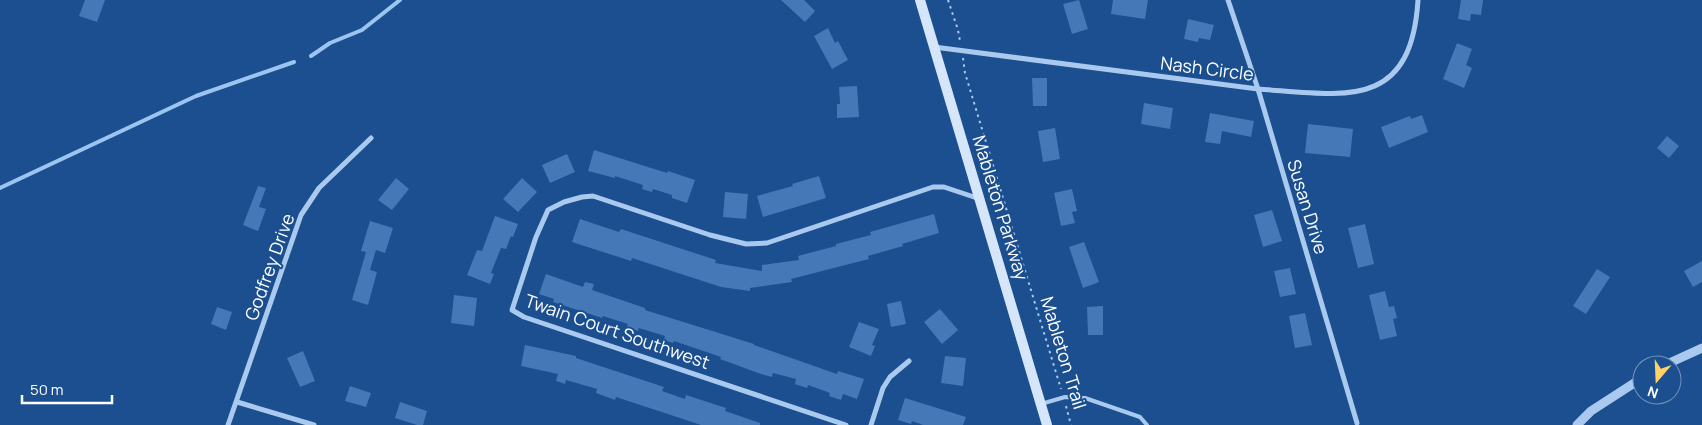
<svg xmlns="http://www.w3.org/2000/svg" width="1702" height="425" viewBox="0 0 1702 425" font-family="Manrope,sans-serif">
<rect width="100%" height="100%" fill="#1b4f8f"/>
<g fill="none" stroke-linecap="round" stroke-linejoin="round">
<g stroke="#9cc4f0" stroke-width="4">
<polyline points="311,56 330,43 362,30 400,0"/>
<polyline points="0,188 196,96 294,62"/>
</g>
</g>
<g fill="#4478b7">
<polygon points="85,0 105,0 97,22 79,16"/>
<polygon points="781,0 804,0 815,11 805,22"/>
<polygon points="1079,0 1088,29 1072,34 1063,4"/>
<polygon points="1113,0 1148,0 1145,19 1111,14"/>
<polygon points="1461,0 1483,0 1481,15 1471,14 1470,21 1458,19"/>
<polygon points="1188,19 1214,25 1210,40 1199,38 1198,42 1184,39"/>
<polygon points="828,28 835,43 838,41 848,60 832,69 814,36"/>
<polygon points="1457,43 1472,49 1466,65 1472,68 1464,88 1443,79"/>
<polygon points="1032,78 1047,78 1047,106 1033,106"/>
<polygon points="857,86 859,117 837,118 837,104 840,104 839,87"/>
<polygon points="1144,103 1173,108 1170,129 1141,124"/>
<polygon points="1210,113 1254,121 1251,137 1222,131 1220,144 1205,142"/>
<polygon points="1422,115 1428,132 1389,148 1381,127 1410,116 1411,119"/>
<polygon points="1308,124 1353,129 1350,157 1305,153"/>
<polygon points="1055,128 1060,159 1043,162 1038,131"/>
<polygon points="1667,136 1679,146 1669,158 1657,148"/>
<polygon points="594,150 667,173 668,171 695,180 687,203 672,198 672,195 653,189 652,192 642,189 643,185 615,176 615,178 588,171"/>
<polygon points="567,154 575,172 550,183 542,165"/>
<polygon points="819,176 826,198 763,217 757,196 793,186 792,184"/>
<polygon points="396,178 409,189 392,210 378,200"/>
<polygon points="522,178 537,192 518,212 503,199"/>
<polygon points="258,186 266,188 259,207 266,209 258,231 243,225"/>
<polygon points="1072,189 1077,211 1072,212 1075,223 1061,226 1054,193"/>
<polygon points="725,192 748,194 746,219 723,217"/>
<polygon points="1272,210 1282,241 1263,247 1254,215"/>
<polygon points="934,214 939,233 902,244 903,246 868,256 869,259 791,279 792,282 750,288 750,291 721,287 632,258 631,261 572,242 580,219 619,232 621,229 716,260 715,263 762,271 762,265 799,260 798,256 836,246 836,244 871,235 870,232"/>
<polygon points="495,216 518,224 513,237 511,236 506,249 501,248 491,273 494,274 490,284 467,275 477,250 482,251"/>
<polygon points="370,221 393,228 385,253 376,250 370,270 377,272 368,305 352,300 366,252 361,251"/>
<polygon points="1365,224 1374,264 1358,268 1348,228"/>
<polygon points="1084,242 1099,282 1083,288 1069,247"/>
<polygon points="1702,261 1702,282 1693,287 1684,271"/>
<polygon points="1290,268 1296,294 1280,297 1274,271"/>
<polygon points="1597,269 1610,277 1586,314 1573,306"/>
<polygon points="546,274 583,287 585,282 594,284 592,290 645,308 645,310 754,344 754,345 837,374 838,371 864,379 857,399 843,394 841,400 829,396 830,393 808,385 807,388 795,384 796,379 773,373 772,377 758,373 720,359 721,357 674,341 673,343 664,340 665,336 639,328 638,331 627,327 628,324 603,316 602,318 553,302 554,299 539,294"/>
<polygon points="1385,291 1389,307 1394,306 1397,318 1393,319 1397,336 1380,340 1369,295"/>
<polygon points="454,295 477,298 474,326 451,323"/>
<polygon points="901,301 906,324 891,327 887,304"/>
<polygon points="1103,306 1103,335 1088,335 1087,307"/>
<polygon points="217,307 232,312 226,330 211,324"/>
<polygon points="940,309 958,330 942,344 924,322"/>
<polygon points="1305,313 1312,345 1295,348 1289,316"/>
<polygon points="859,322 879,329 872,345 875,346 871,356 849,347"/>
<polygon points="525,345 576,356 576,358 664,387 662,391 685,399 686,395 726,408 725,411 760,423 760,425 701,425 616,397 615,400 596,393 597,389 566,380 565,384 556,381 558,374 521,366"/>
<polygon points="303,351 315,381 300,387 287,358"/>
<polygon points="945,356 966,358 963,386 941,383"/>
<polygon points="350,386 371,393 366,407 345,401"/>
<polygon points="905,398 966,417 963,425 923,425 912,421 911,424 898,420"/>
<polygon points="400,402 427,411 423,425 417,425 395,418"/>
</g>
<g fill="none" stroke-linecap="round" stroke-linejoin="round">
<g stroke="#a9c9ee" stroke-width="2" stroke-dasharray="2.5 4" stroke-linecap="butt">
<polyline points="948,0 958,30 960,41"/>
<polyline points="963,58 965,73 1061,389"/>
<polyline points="1066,406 1071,425"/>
</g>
<polyline stroke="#a9c9ee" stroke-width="4" points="1041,404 1065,397 1085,398 1140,417 1147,425"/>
<g stroke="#a9c9ee" stroke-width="5">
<polyline points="1228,0 1258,89 1357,423"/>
<path d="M934,47L1258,89C1343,95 1411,112 1418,0"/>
<polyline points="237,402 314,425"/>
<polyline points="228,425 301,215 319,188 371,138"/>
<polyline points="846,425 524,317 512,310 536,237 548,210 564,202 582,197 593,196 710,235 746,244 767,243 933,187 944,187 980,199"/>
<polyline points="871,425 883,388 890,377 909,361"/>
</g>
<g stroke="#a9c9ee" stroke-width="9">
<polyline points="1665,365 1702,348"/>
<polyline points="1577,425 1591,411 1642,378"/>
</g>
<polyline stroke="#d6e6fa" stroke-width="10" points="920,0 1047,425"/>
</g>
<g text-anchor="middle" stroke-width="4" stroke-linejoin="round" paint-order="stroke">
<g font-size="18" fill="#fff" stroke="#1b4f8f">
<text transform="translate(1207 69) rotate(7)" y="6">Nash Circle</text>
<text transform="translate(1307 207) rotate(73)" y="6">Susan Drive</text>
<text transform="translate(1000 208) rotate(73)" y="6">Mableton Parkway</text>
<text transform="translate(270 267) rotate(-70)" y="6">Godfrey Drive</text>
<text transform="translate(617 332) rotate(19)" y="6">Twain Court Southwest</text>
<text transform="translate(1063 353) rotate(73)" y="6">Mableton Trail</text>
</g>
</g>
<g transform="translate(1657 380) rotate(199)"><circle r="24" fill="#1b4f8f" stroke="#7695bc"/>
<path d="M0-4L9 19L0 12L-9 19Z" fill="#ffd166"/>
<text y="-8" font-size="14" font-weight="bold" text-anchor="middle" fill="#ffffff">N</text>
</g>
<path d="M22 395v8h90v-8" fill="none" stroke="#ffffff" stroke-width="2.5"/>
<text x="30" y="395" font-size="15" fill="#ffffff" stroke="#1b4f8f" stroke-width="4" paint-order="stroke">50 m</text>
</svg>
